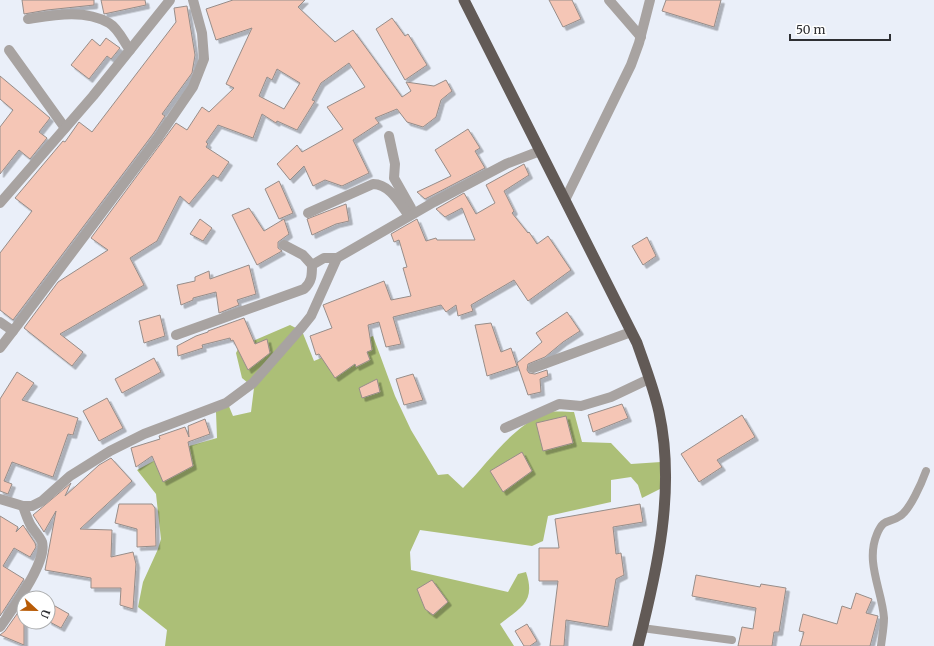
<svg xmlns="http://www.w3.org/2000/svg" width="934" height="646" viewBox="0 0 934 646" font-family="Merriweather,serif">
<defs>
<filter id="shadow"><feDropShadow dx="3.5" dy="3.5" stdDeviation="0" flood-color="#0004"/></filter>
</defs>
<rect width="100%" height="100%" fill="#eaeff9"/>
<path fill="#acbf77" d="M290,325L302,331L314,361L373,336L395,396L411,430L438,475L448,474L463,488C489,462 509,430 543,414C551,410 565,412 574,412L582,442L611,443L631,464L661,462L660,489L642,498L638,485L631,477L611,480V502L548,516L543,541L532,546L420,530L410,552L411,570L508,592L518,574L526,572C536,602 521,607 500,624L514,646H165L167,630L138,607L143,582L158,549L161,539L156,494L137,470L172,451L217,438L216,412L228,404L233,416L251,412L254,388L242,378L236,353L245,336L253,341Z"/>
<g fill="#f5c6b6" stroke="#978d89" fill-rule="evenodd" filter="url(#shadow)">
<polygon points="22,0 94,0 94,5 47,10 24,14"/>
<polygon points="101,0 145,0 146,5 104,14"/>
<path d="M233,0H305L298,7L335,42L353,30L402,97L411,91L406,82L434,86L446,80L452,91L441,100L436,117L423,127L407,122L397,109L375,118L379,123L353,140L369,173L342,186L325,180L313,186L304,166L290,180L277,164L297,145L302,152L343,129L327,107L365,87L349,63L321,83L312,100L315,101L297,130L277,121L276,123L262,114L253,138L218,125L206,142L208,144L206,147L229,162L218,178L213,175L189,204L180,196L157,241L130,258L144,285L60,334L83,352L72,366L24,328L58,282L108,250L91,238L176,123L187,130L202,107L209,112L234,88L226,84L252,28L216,40L206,9ZM277,69L300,83L284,109L259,96L267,77L272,80Z"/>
<polygon points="549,0 572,0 581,19 563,27"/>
<polygon points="666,0 721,0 714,27 662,11"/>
<polygon points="187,6 195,55 192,73 162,114 165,116 153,134 13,320 0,310 0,253 32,211 15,198 63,141 65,142 79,122 92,132 176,22 174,8"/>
<polygon points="392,18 405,36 408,34 427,65 405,80 376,29"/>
<polygon points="106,38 120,48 111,59 107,56 89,79 71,65 92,39 100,46"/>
<polygon points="0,76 50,118 39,132 47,138 30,159 19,150 0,174 0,127 13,110 0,99"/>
<polygon points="468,129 480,148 475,151 485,168 425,199 417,192 451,176 435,150"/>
<polygon points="524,164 529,175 504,191 514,211 512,213 528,233 529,232 537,244 548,236 571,270 528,301 514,280 471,305 473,311 458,316 456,305 446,312 441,305 393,317 401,344 386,347 379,322 368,325 372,350 367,352 370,360 356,367 355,364 335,378 319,354 316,355 310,336 332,328 323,305 384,281 391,300 411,296 403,268 407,267 399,240 394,242 391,234 417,219 426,241 436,238 437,240 475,240 462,208 445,217 436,209 464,193 476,214 495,203 486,185"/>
<polygon points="279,181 293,213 279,219 265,189"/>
<polygon points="346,204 349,221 336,224 312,235 307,219"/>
<polygon points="249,208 264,231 284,219 289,234 278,242 278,248 282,251 257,265 232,215"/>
<polygon points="200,219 212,228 203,241 190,234"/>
<polygon points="647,237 656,256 643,265 632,246"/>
<polygon points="249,265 256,294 237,300 239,305 219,313 216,292 193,298 193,300 181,305 177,285 195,281 195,277 209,271 210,279"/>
<polygon points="567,312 580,331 563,342 545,357 528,364 527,370 529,373 535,374 547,370 548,376 540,379 541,392 528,395 517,363 542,342 536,333"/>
<polygon points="160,315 165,336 144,343 139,321"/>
<polygon points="244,318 255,344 267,339 270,353 248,370 233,340 231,341 230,338 202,345 203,348 178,356 177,346 196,336 208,332 208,331"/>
<polygon points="491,323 501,352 511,348 517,366 487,376 475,325"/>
<polygon points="154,358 161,372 122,393 115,379"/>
<polygon points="17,372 34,383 22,400 78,418 73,435 68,434 53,477 12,462 4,481 12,484 8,494 0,491 0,399"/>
<polygon points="413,374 423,400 404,405 396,379"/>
<polygon points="377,379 380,392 362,398 359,388"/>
<polygon points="107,398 123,428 99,441 83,411"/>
<polygon points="622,404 628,418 593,432 588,415"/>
<polygon points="742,415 755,437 717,460 722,467 699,482 681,454"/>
<polygon points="566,416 573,443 543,451 536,423"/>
<polygon points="205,419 210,434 188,442 193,466 163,482 152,456 136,467 131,448 160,439 159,436 185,427 189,437 188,426"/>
<polygon points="522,452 532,471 503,492 490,471"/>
<polygon points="111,458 132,481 80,529 112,530 111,557 133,552 136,564 133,609 120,605 121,588 91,588 91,578 45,570 56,511 44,532 33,515 71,483 65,496 99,465"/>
<polygon points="119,504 152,504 155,508 156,546 137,547 137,529 115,523"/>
<polygon points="640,504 643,522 613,527 616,554 621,553 624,575 616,579 608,627 566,620 564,646 550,646 558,581 539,581 539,548 559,548 555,519"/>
<polygon points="0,516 18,527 16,532 23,525 35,543 36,547 30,557 14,548 3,566 24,579 0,616"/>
<polygon points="696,575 760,587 761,584 786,588 779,632 774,632 772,646 738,646 742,627 753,629 756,608 692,596"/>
<polygon points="432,580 448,602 433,615 425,609 417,589"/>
<polygon points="856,593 872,599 866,613 878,616 870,646 800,646 804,632 799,631 803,614 837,624 842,606 851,609"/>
<polygon points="48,602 69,614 61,628 48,621"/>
<polygon points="24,604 24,645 0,635 5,631"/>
<polygon points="527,624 537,641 530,646 524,646 515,631"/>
</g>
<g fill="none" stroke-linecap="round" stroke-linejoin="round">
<g stroke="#a8a3a1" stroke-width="8">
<polyline points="642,628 732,640"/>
<path d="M881,646C882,637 884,627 884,618C882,590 865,562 877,534C884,517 889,524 900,516C910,510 922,482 926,471"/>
</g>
<g stroke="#a8a3a1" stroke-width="10">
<polyline points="609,0 641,37"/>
<path d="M28,19C54,15 85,9 109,23C118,28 124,42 130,50"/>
<polyline points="9,50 65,128"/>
<polyline points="389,136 395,164 394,178 411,208"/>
<polyline points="565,200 631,65 639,43 650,0"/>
<polyline points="0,203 93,96 170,0"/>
<path d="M308,213L373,184C390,184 400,204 409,216"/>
<polyline points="284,245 303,255 312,265"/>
<polyline points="0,322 13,331 158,138 193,87 204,59 202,33 193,0"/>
<path d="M176,335L304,289C312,282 312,275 312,265L324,258H337"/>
<polyline points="0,348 13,331"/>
<polyline points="533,368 631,332"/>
<polyline points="505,428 559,404 581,406 611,397 649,379"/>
<polyline points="0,499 23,506 32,506 42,501 70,476 110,451 144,434 226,403 253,383 303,326 311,316 337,258 434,202 506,164 540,151"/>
<path d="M0,627C11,611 48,562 42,542C39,535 33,530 30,524C27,518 25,512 23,506"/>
</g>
<path stroke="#625a56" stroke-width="11" d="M464,0L637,343C645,366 654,389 659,412C676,490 657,571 638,646"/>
</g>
<g transform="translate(36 610) rotate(112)"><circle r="19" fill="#ffffff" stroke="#abacad"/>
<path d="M0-3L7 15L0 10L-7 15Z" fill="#b85b06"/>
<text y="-6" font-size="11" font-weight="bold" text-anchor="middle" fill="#2e2f33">U</text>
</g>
<path d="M790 34v6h100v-6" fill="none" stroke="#2e2f33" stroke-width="2"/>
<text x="796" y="34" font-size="12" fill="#2e2f33" stroke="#ffffff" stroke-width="3" paint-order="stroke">50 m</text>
</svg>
